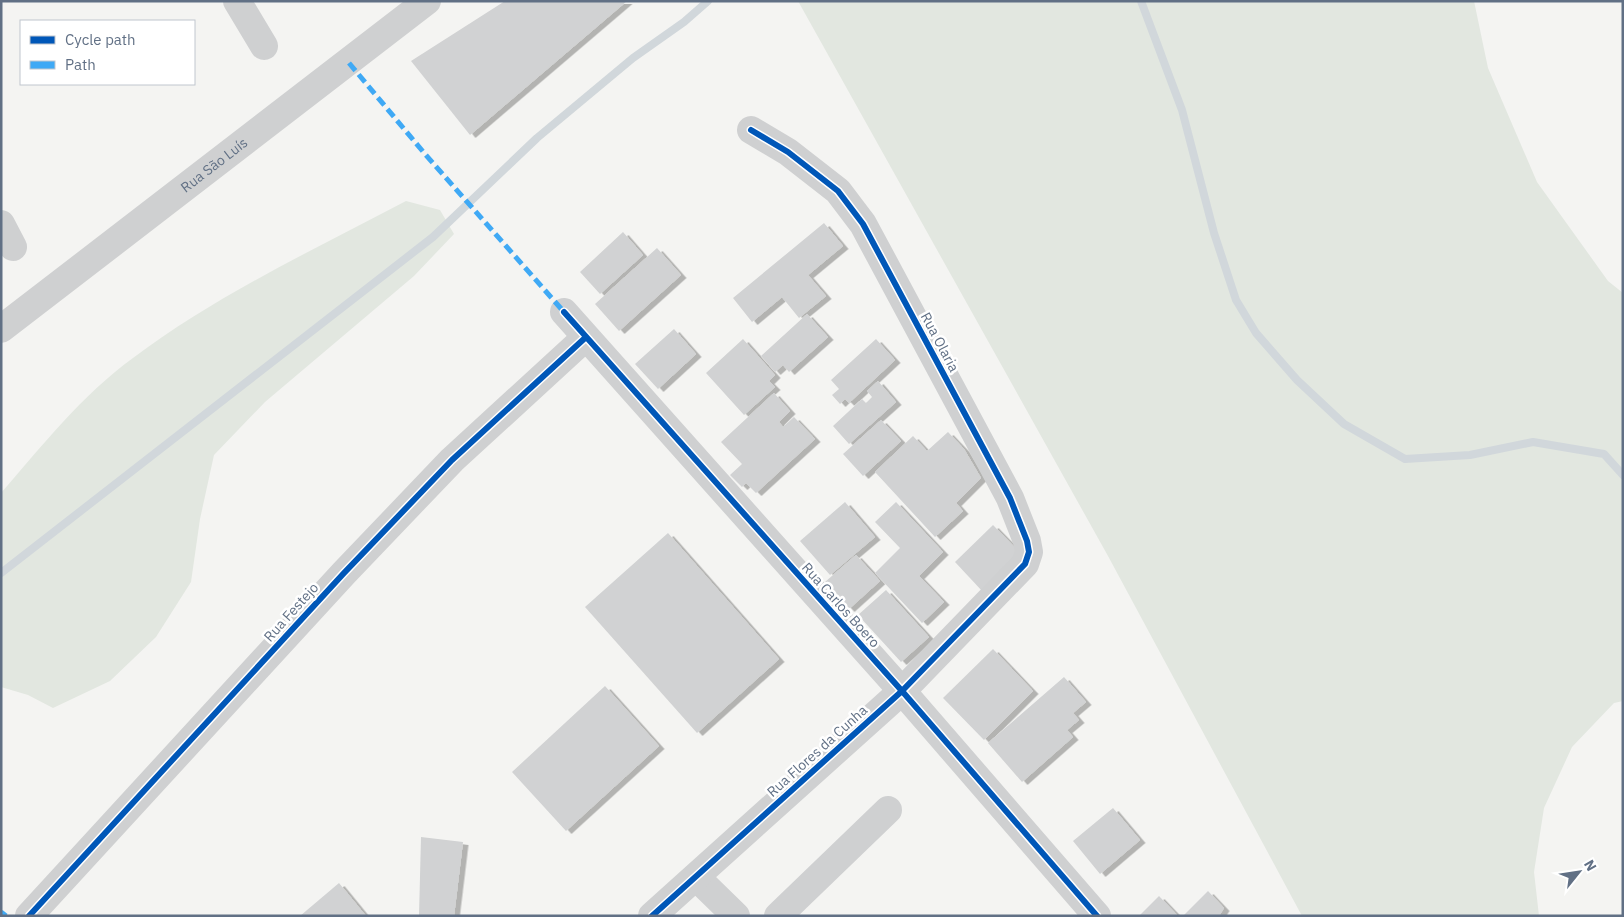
<svg xmlns="http://www.w3.org/2000/svg" width="1624" height="917" viewBox="0 0 1624 917" font-family="'IBM Plex Sans',sans-serif">
<defs>
<filter id="shadow"><feDropShadow dx="5.5" dy="3" stdDeviation="0" flood-color="#0004"/></filter>
</defs>
<rect width="100%" height="100%" fill="#f4f4f2"/>
<g fill="#e2e7e0">
<polygon points="798,1 1474,1 1488,68 1537,182 1608,281 1623,293 1623,701 1614,703 1572,747 1544,808 1534,872 1539,916 1302,916 1108,556"/>
<path d="M406,201L440,210L454,234L414,276L265,402L214,455L200,519L191,582L156,637L110,681L53,708L28,695L1,687V493C42,446 82,395 133,358C217,295 313,250 406,201Z"/>
</g>
<g fill="none" stroke-linecap="round" stroke-linejoin="round">
<g stroke="#d1d7db" stroke-width="8">
<polyline points="1141,1 1182,110 1214,233 1236,300 1256,333 1297,380 1344,424 1405,459 1470,455 1533,442 1604,454 1623,475"/>
<polyline points="1,573 433,237 537,138 633,58 684,22 708,1"/>
</g>
</g>
<g fill="#d1d2d3" filter="url(#shadow)">
<polygon points="505,1 627,1 470,135 411,61"/>
<polygon points="824,223 843,246 808,275 826,296 799,318 782,297 752,322 733,298"/>
<polygon points="623,232 643,255 600,294 580,272"/>
<polygon points="657,248 681,275 619,331 595,304"/>
<polygon points="807,314 828,337 789,372 783,365 775,372 761,356"/>
<polygon points="674,329 696,354 658,389 635,364"/>
<polygon points="743,339 775,375 769,381 775,387 744,415 706,373"/>
<polygon points="876,339 895,360 849,403 845,399 840,404 832,395 839,389 831,380"/>
<polygon points="878,381 896,402 849,444 833,426 862,399 866,403 872,397 867,391"/>
<polygon points="774,393 790,411 779,422 783,427 794,417 815,439 756,493 746,483 742,487 730,475 742,464 721,442"/>
<polygon points="881,420 901,441 863,476 843,454"/>
<polygon points="948,432 964,449 981,478 956,503 963,511 935,537 875,472 913,436 927,451"/>
<polygon points="845,502 875,537 830,575 800,541"/>
<polygon points="896,502 943,552 919,576 944,602 922,623 875,573 900,548 875,522"/>
<polygon points="993,525 1022,555 983,592 955,562"/>
<polygon points="668,533 779,659 697,733 585,607"/>
<polygon points="856,555 880,581 849,609 825,582"/>
<polygon points="886,590 929,637 901,662 858,615"/>
<polygon points="993,649 1033,691 984,740 943,698"/>
<polygon points="1064,677 1086,702 1073,713 1079,720 1067,730 1073,737 1022,782 988,743"/>
<polygon points="605,686 659,746 566,831 512,772"/>
<polygon points="1113,808 1140,840 1100,874 1073,841"/>
<polygon points="421,837 463,842 454,916 419,916"/>
<polygon points="339,883 366,916 300,916"/>
<polygon points="1208,891 1224,908 1219,916 1183,916"/>
<polygon points="1159,896 1178,916 1139,916"/>
</g>
<g fill="none" stroke-linecap="round" stroke-linejoin="round">
<g stroke="#cfd0d1" stroke-width="28">
<polyline points="237,1 264,46"/>
<polyline points="1,224 13,247"/>
<polyline points="564,312 902,691 1097,916"/>
<path id="s1" d="M1,329L427,1"/>
<polyline points="696,877 736,916"/>
<polyline points="29,916 344,573 452,460 585,338"/>
<polyline points="652,916 902,691 1025,564 1029,552 1027,541 1010,498 863,224 838,191 788,152 751,130"/>
<polyline points="778,916 888,810"/>
</g>
<g stroke="#3fa9f5" stroke-width="5" stroke-dasharray="10 5" stroke-linecap="butt">
<polyline points="349,63 425,154 564,312"/>
<polyline points="1,912 6,916"/>
</g>
<defs>
<g id="cycleway">
<polyline points="564,312 902,691 1097,916"/>
<polyline points="29,916 344,573 452,460 585,338"/>
<polyline points="652,916 902,691 1025,564 1029,552 1027,541 1010,498 863,224 838,191 788,152 751,130"/>
</g>
</defs>
<use href="#cycleway" stroke="#fff" stroke-width="9"/>
<use href="#cycleway" stroke="#0057b8" stroke-width="6"/>
</g>
<g text-anchor="middle" stroke-width="5" stroke-linejoin="round" paint-order="stroke">
<g font-size="14" fill="#617085" stroke="#fff">
<text dy="5" stroke="none"><textPath href="#s1" startOffset="269">Rua São Luís</textPath></text>
<text transform="translate(940 342) rotate(62)" y="5">Rua Olaria</text>
<text transform="translate(841 605) rotate(48)" y="5">Rua Carlos Boero</text>
<text transform="translate(291 612) rotate(-48)" y="5">Rua Festejo</text>
<text transform="translate(817 751) rotate(-42)" y="5">Rua Flores da Cunha</text>
</g>
</g>
<rect width="1624" height="917" fill="none" stroke="#617085" stroke-width="5"/>
<rect x="20" y="20" width="175" height="65" fill="#ffffff" stroke="#c0c6ce"/>
<rect x="30" y="36" width="25" height="8" fill="#0057b8" stroke="#c0c6ce"/>
<text x="65" y="45" font-size="15" fill="#617085">Cycle path</text>
<rect x="30" y="61" width="25" height="8" fill="#3fa9f5" stroke="#c0c6ce"/>
<text x="65" y="70" font-size="15" fill="#617085">Path</text>
<g transform="translate(1579 872) rotate(60)" stroke="#ffffff" stroke-width="4" paint-order="stroke">
<path d="M0-4L9 19L0 12L-9 19Z" fill="#617085"/>
<text y="-8" font-size="14" font-weight="bold" text-anchor="middle" fill="#617085">N</text>
</g>
</svg>
